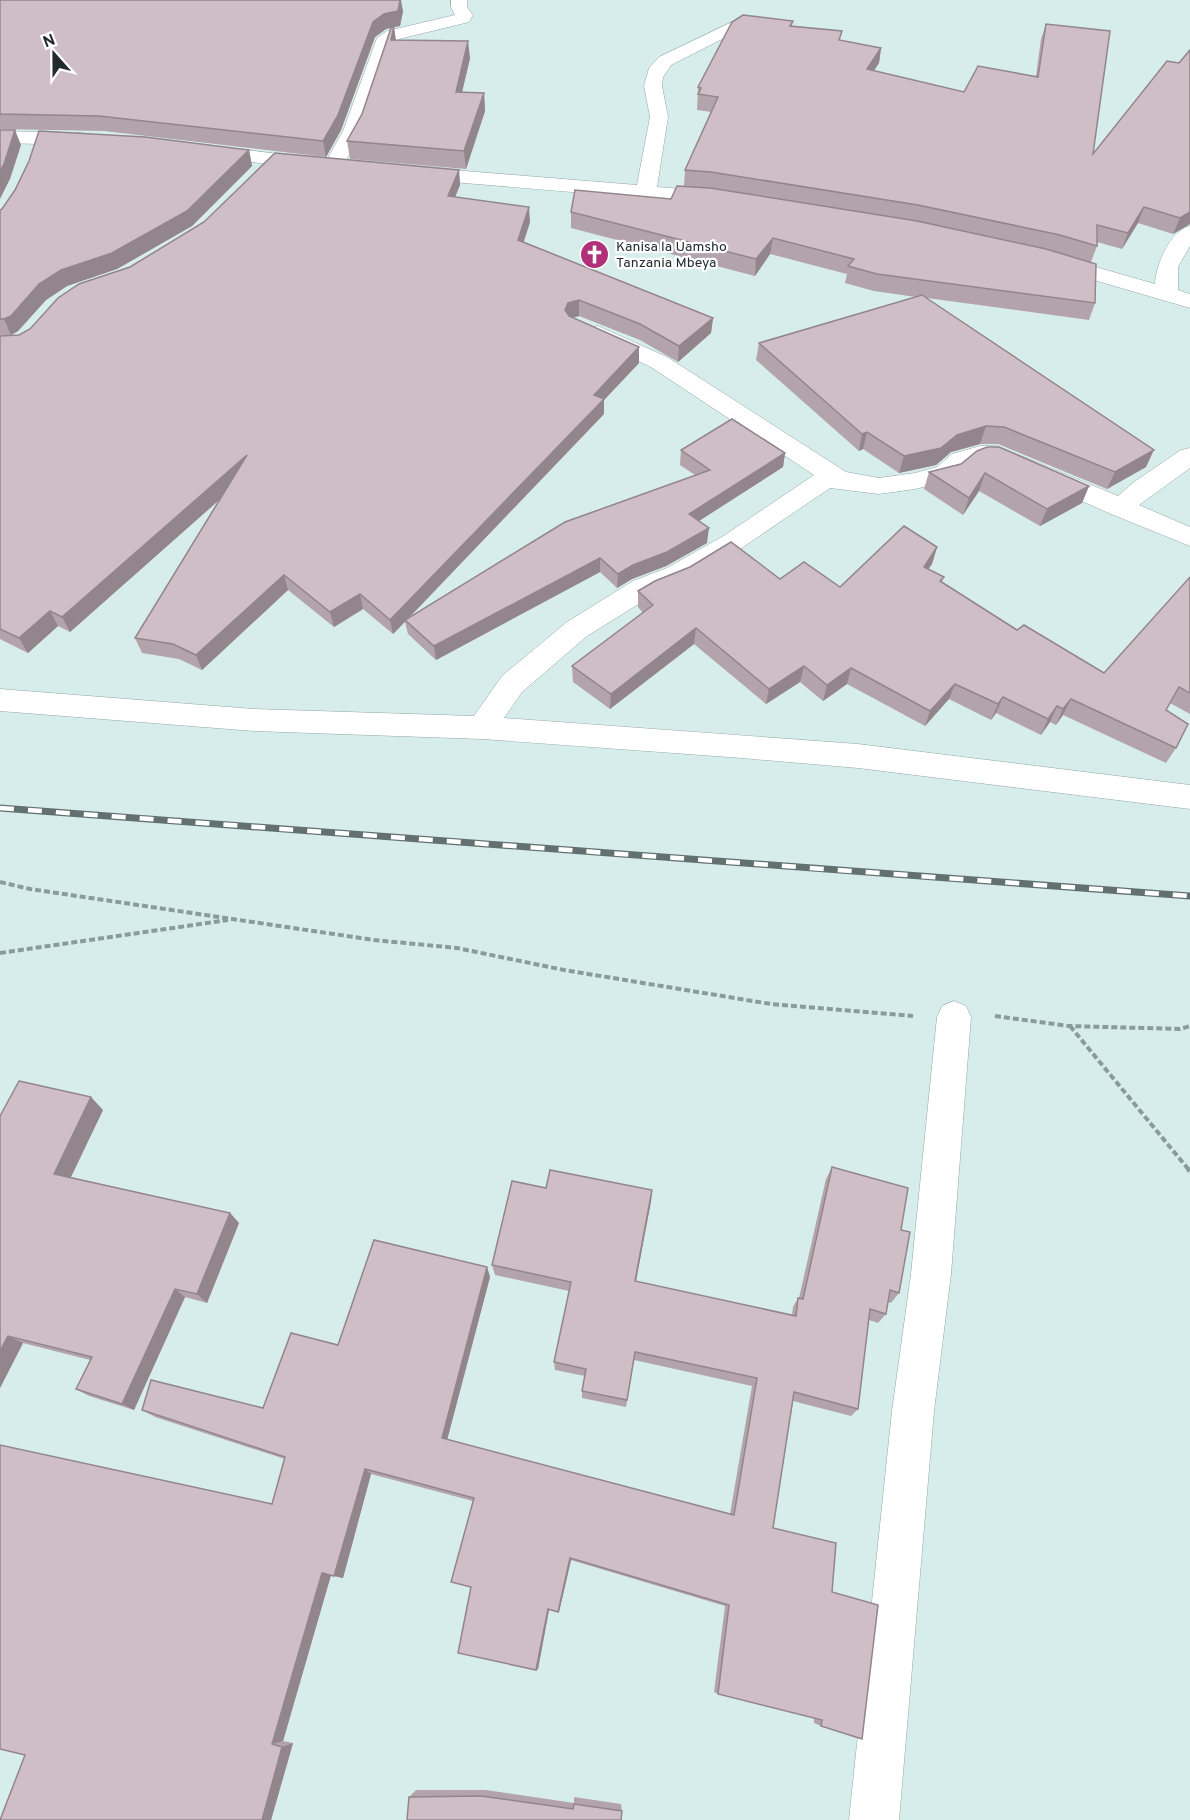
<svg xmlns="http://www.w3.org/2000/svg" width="1190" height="1820" viewBox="0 0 1190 1820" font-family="Overpass,sans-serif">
<rect width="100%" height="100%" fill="#d7edec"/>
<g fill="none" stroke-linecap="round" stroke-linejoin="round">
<defs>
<g id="minor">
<polygon points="451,0 467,0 467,7 473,15 469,22 399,39 391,44 363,131 341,169 327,169 324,165 343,131 377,38 387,31 455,15 451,7"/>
<polygon points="732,22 738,23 741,27 738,31 671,65 663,77 662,86 668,117 657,187 717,192 724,194 727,198 724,202 717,204 416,179 409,177 406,173 409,169 416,167 637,185 650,117 644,86 649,68 659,57"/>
<polygon points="0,131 81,133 88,135 91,139 88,143 81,145 0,143"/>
<polygon points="207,145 311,158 318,160 321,164 318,168 311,170 200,155 197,151 200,147"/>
<path d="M1190,226V246L1178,267V290L1190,294V308L1046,266L1043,261L1046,256L1054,255L1155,284C1156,264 1170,231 1190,226Z"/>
<polygon points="598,326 667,357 846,472 879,478 915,473 937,467 952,454 980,446 997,446 1118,496 1134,482 1181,450 1190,448 1190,468 1139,505 1190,527 1190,546 1111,514 994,462 981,462 970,466 955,479 915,489 879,494 830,488 743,547 687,582 653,595 587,636 522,692 504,718 858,744 1190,785 1190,809 858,768 742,758 482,739 254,731 0,711 0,689 254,709 474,716 502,676 567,622 633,581 667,568 725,535 814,475 651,367 590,338 587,333 590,328"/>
<polygon points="954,1001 966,1006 971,1017 951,1274 934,1411 899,1820 849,1820 892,1411 911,1274 937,1017 942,1006"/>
</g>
</defs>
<use href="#minor" stroke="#93a7a7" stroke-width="1"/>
<g stroke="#8b9b9a" stroke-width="4" stroke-dasharray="6 3" stroke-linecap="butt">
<polyline points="0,882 30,889 374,940 457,948 564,970 771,1004 913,1016"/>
<polyline points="0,953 228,920"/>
<polyline points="995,1016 1069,1026 1180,1029 1190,1026"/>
<polyline points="1070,1026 1189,1170"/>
</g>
<polyline stroke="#8b9b9a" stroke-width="5" stroke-dasharray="8 4" stroke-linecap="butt" points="1188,1169 1190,1171"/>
<use href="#minor" fill="#fff" fill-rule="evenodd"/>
<defs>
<polyline id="rail" points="0,808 1190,896"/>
</defs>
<use href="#rail" stroke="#637070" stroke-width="7"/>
<use href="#rail" stroke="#fff" stroke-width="4.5" stroke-dasharray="14" stroke-linecap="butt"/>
</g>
<g fill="#b3a3aa">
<polygon points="0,0 403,11 400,26 394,27 396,40 470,58 462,92 484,93 485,111 466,169 350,159 347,141 362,114 392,28 386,29 375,37 341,130 326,157 104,131 0,129"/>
<polygon points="793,21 792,26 841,40 881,48 879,63 874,71 964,92 1036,76 1041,39 1046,24 1093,154 1179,63 1190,50 1190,224 1173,234 1138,223 1122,249 1097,242 1097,246 1091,262 1095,303 1089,320 927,298 1146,467 1107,489 998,444 980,444 951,452 936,465 899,473 863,449 859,451 756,360 759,343 916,297 874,291 845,283 847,274 770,254 755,276 571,228 571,212 671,199 684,186 685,170 711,112 697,110 698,87"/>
<polygon points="249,150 252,166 192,226 117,269 67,286 46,300 18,331 11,335 0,335 0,210"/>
<polygon points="459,170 460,185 455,197 530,222 524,242 713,318 711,333 678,362 640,340 579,316 572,318 639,347 639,363 604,400 604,414 409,618 695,475 680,465 681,450 785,453 783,467 699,521 707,543 666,566 632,579 617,588 600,572 436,660 408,634 405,622 393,634 363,609 334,627 288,590 202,670 179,659 142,653 135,638 221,498 70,632 58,626 28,653 0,639 0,336 19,335"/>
<polygon points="961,464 1089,486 1082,503 1040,526 979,491 963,515 924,489 929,472"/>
<polygon points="937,547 932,564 928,569 944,577 942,582 1017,630 1104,673 1190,577 1190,714 1170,703 1166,710 1176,748 1166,763 1063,715 1056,725 1050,722 1041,735 996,713 991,720 949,699 925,726 847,684 823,701 800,682 766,704 694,644 610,709 573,682 572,666 643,613 638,607 638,591 780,579 840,587"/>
<polygon points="103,1110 71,1177 230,1213 239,1223 207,1303 185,1297 134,1410 89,1396 76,1389 90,1360 23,1343 0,1388 0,1116"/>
<polygon points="832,1167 901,1230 899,1293 891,1303 888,1302 886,1314 878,1323 869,1320 858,1409 851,1416 793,1401 773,1528 836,1543 821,1726 814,1723 814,1718 718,1694 714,1692 725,1606 571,1560 559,1612 549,1610 538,1669 536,1670 471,1588 473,1501 371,1474 343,1578 331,1575 283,1741 293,1743 271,1820 25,1755 272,1504 285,1459 155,1417 142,1410 263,1408 338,1345 487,1267 490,1277 447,1440 730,1514 752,1386 634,1360 626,1407 582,1398 582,1391 585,1376 555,1370 554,1362 569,1291 495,1275 492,1265 546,1188 652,1190 636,1282 792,1315 793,1307 798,1298 799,1298 826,1179"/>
<polygon points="416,1790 486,1790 574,1803 574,1797 621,1804 622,1811 621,1820 409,1797"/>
</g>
<g fill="#92858b">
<polygon points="400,0 401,0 403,11 400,26 394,27 396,43 391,40 394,27 386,29 375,37 341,130 326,157 323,141 373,22"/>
<polygon points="468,41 470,58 458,109 456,92"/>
<polygon points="881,48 879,63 864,84 867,69"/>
<polygon points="484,93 485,111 466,169 464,151"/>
<polygon points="15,130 21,145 10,179 0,199 0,171"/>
<polygon points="249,150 252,166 192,226 117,269 67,286 46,300 18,331 11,335 4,319 39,284"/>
<polygon points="459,170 460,185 449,212 448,196"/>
<polygon points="529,207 530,222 519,255 518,240"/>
<polygon points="1144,207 1138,223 1122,249 1128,233"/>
<polygon points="1190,212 1190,224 1173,234 1180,218"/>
<polygon points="773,238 770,254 755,276 756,259"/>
<polygon points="579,300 579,316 568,319 565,310 568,303"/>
<polygon points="713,318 711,333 678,362 679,346"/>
<polygon points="639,347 639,363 604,400 604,414 393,634 390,620 594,395"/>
<polygon points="986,426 980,444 951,452 936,465 899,473 904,456 957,435"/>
<polygon points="867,432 863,449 859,451 862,434"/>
<polygon points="1154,450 1146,467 1107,489 1115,472"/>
<polygon points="785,453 783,467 688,528 689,514"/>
<polygon points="247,455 252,471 70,632 62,617"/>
<polygon points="985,473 979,491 963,515 969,498"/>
<polygon points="1089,486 1082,503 1040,526 1047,509"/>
<polygon points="709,528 707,543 666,566 632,579 617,588 618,574 633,565"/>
<polygon points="937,547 932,564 919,583 924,567"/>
<polygon points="600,558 600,572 436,660 434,646"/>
<polygon points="284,575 288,590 202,670 196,655"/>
<polygon points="360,594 363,609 334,627 330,612"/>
<polygon points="50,611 58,626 28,653 19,638"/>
<polygon points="696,628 694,644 610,709 611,694"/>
<polygon points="804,666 800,682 766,704 769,689"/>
<polygon points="851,668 847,684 823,701 827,685"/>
<polygon points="955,684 949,699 925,726 930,711"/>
<polygon points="1003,697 996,713 991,720 998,704"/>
<polygon points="1071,699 1063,715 1056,725 1063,709"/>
<polygon points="1057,706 1050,722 1041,735 1048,719"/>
<polygon points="91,1097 103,1110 67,1185 54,1174"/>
<polygon points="652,1190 651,1202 634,1291 635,1281"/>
<polygon points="230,1213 239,1223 207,1303 197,1294"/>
<polygon points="487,1267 490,1277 446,1444 442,1438"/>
<polygon points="175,1289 185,1297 134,1410 122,1404"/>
<polygon points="8,1336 23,1343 0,1388 0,1351"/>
<polygon points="365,1469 371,1474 343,1578 334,1576"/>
<polygon points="570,1558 571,1560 559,1612 558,1612"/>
<polygon points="322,1573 331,1575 283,1741 272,1744"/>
<polygon points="548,1609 549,1610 538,1669 536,1670"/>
<polygon points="293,1743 271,1820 262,1820 282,1747"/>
</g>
<g fill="#d0bec6" stroke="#92858b" stroke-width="1.5">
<polygon points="0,0 400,0 398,11 384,14 373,22 338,115 323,141 99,116 0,114"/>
<polygon points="743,15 793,21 790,26 842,31 839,40 881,48 867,69 964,92 978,66 1038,77 1046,24 1110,31 1093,154 1167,61 1179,63 1190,50 1190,212 1180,218 1144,207 1128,233 1097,225 1097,246 1060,235 918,205 711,172 685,170 718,97 698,94 701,88 698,87 732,22"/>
<polygon points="394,26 391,40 468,41 456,92 484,93 464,151 347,141 362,114 391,28"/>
<polygon points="0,130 15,130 4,164 0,171"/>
<polygon points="39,131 145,137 249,150 187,211 112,253 61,270 39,284 11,316 4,319 0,319 0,210 2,209 15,190 29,161"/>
<polygon points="275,153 459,170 448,196 529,207 518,240 713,318 679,346 640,324 579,300 568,303 565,310 569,316 639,347 594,395 604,399 390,620 360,594 330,612 284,575 196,655 173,644 135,638 247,455 62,617 50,611 19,638 0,629 0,336 19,335 30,329 58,298 79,284 130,267 204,222"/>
<polygon points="677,186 710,188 917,221 1046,249 1096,264 1095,303 877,274 848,266 854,259 773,238 756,259 571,212 575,190 671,199"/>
<polygon points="922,295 1154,450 1115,472 1004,427 986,426 957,435 941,448 904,456 867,432 862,434 759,343"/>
<polygon points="732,419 785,453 689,514 709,528 667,552 633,565 618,574 600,558 434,646 405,620 565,522 710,470 681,450"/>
<polygon points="987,447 999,447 1089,486 1047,509 985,473 969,498 929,472 961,464 977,451"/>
<polygon points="904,526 937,547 924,567 944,577 940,581 1017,630 1024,625 1104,673 1190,577 1190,693 1179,687 1166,710 1188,724 1176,748 1071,699 1063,709 1057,706 1048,719 1003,697 998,704 955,684 930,711 851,668 827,685 804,666 769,689 696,628 611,694 572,666 653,605 638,591 655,581 690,567 731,542 780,579 804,562 840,587"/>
<polygon points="19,1081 91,1097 54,1174 230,1213 197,1294 175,1289 122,1404 76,1389 92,1357 8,1336 0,1351 0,1116"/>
<polygon points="832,1167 908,1188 901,1230 910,1232 899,1293 890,1290 886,1314 870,1309 858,1409 794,1392 773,1528 836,1543 832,1592 878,1605 862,1739 821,1726 822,1720 718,1694 729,1605 570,1558 558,1612 548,1609 536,1670 458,1653 471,1587 451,1582 474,1498 365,1469 334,1576 322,1573 272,1744 282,1747 262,1820 0,1820 25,1755 0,1749 0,1445 272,1504 285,1457 142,1410 151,1380 263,1408 291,1333 338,1345 374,1240 487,1267 442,1438 734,1515 757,1378 635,1352 627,1400 582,1391 586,1369 554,1362 571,1282 492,1265 512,1181 546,1188 550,1170 652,1190 635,1281 796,1316 798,1298 803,1299"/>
<polygon points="481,1796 573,1809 574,1804 622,1811 621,1820 407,1820 409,1797"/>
</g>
<defs>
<symbol id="church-disc" viewBox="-11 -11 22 22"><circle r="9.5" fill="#b1307a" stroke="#fff"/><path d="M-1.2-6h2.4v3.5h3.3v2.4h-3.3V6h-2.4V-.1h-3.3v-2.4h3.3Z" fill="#fff"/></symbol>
</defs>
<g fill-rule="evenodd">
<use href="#church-disc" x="578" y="238" width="33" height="33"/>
</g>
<g text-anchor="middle" stroke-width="4.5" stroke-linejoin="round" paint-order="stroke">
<g font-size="14" fill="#222a2a" stroke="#fff" text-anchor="start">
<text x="616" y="251">Kanisa la Uamsho<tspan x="616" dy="16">Tanzania Mbeya</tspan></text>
</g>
</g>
<g transform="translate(54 54) rotate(339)" stroke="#ffffff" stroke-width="4.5" paint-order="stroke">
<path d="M0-4.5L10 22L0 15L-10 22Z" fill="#222a2a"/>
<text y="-9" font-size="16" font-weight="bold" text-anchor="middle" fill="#222a2a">N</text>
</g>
</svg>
